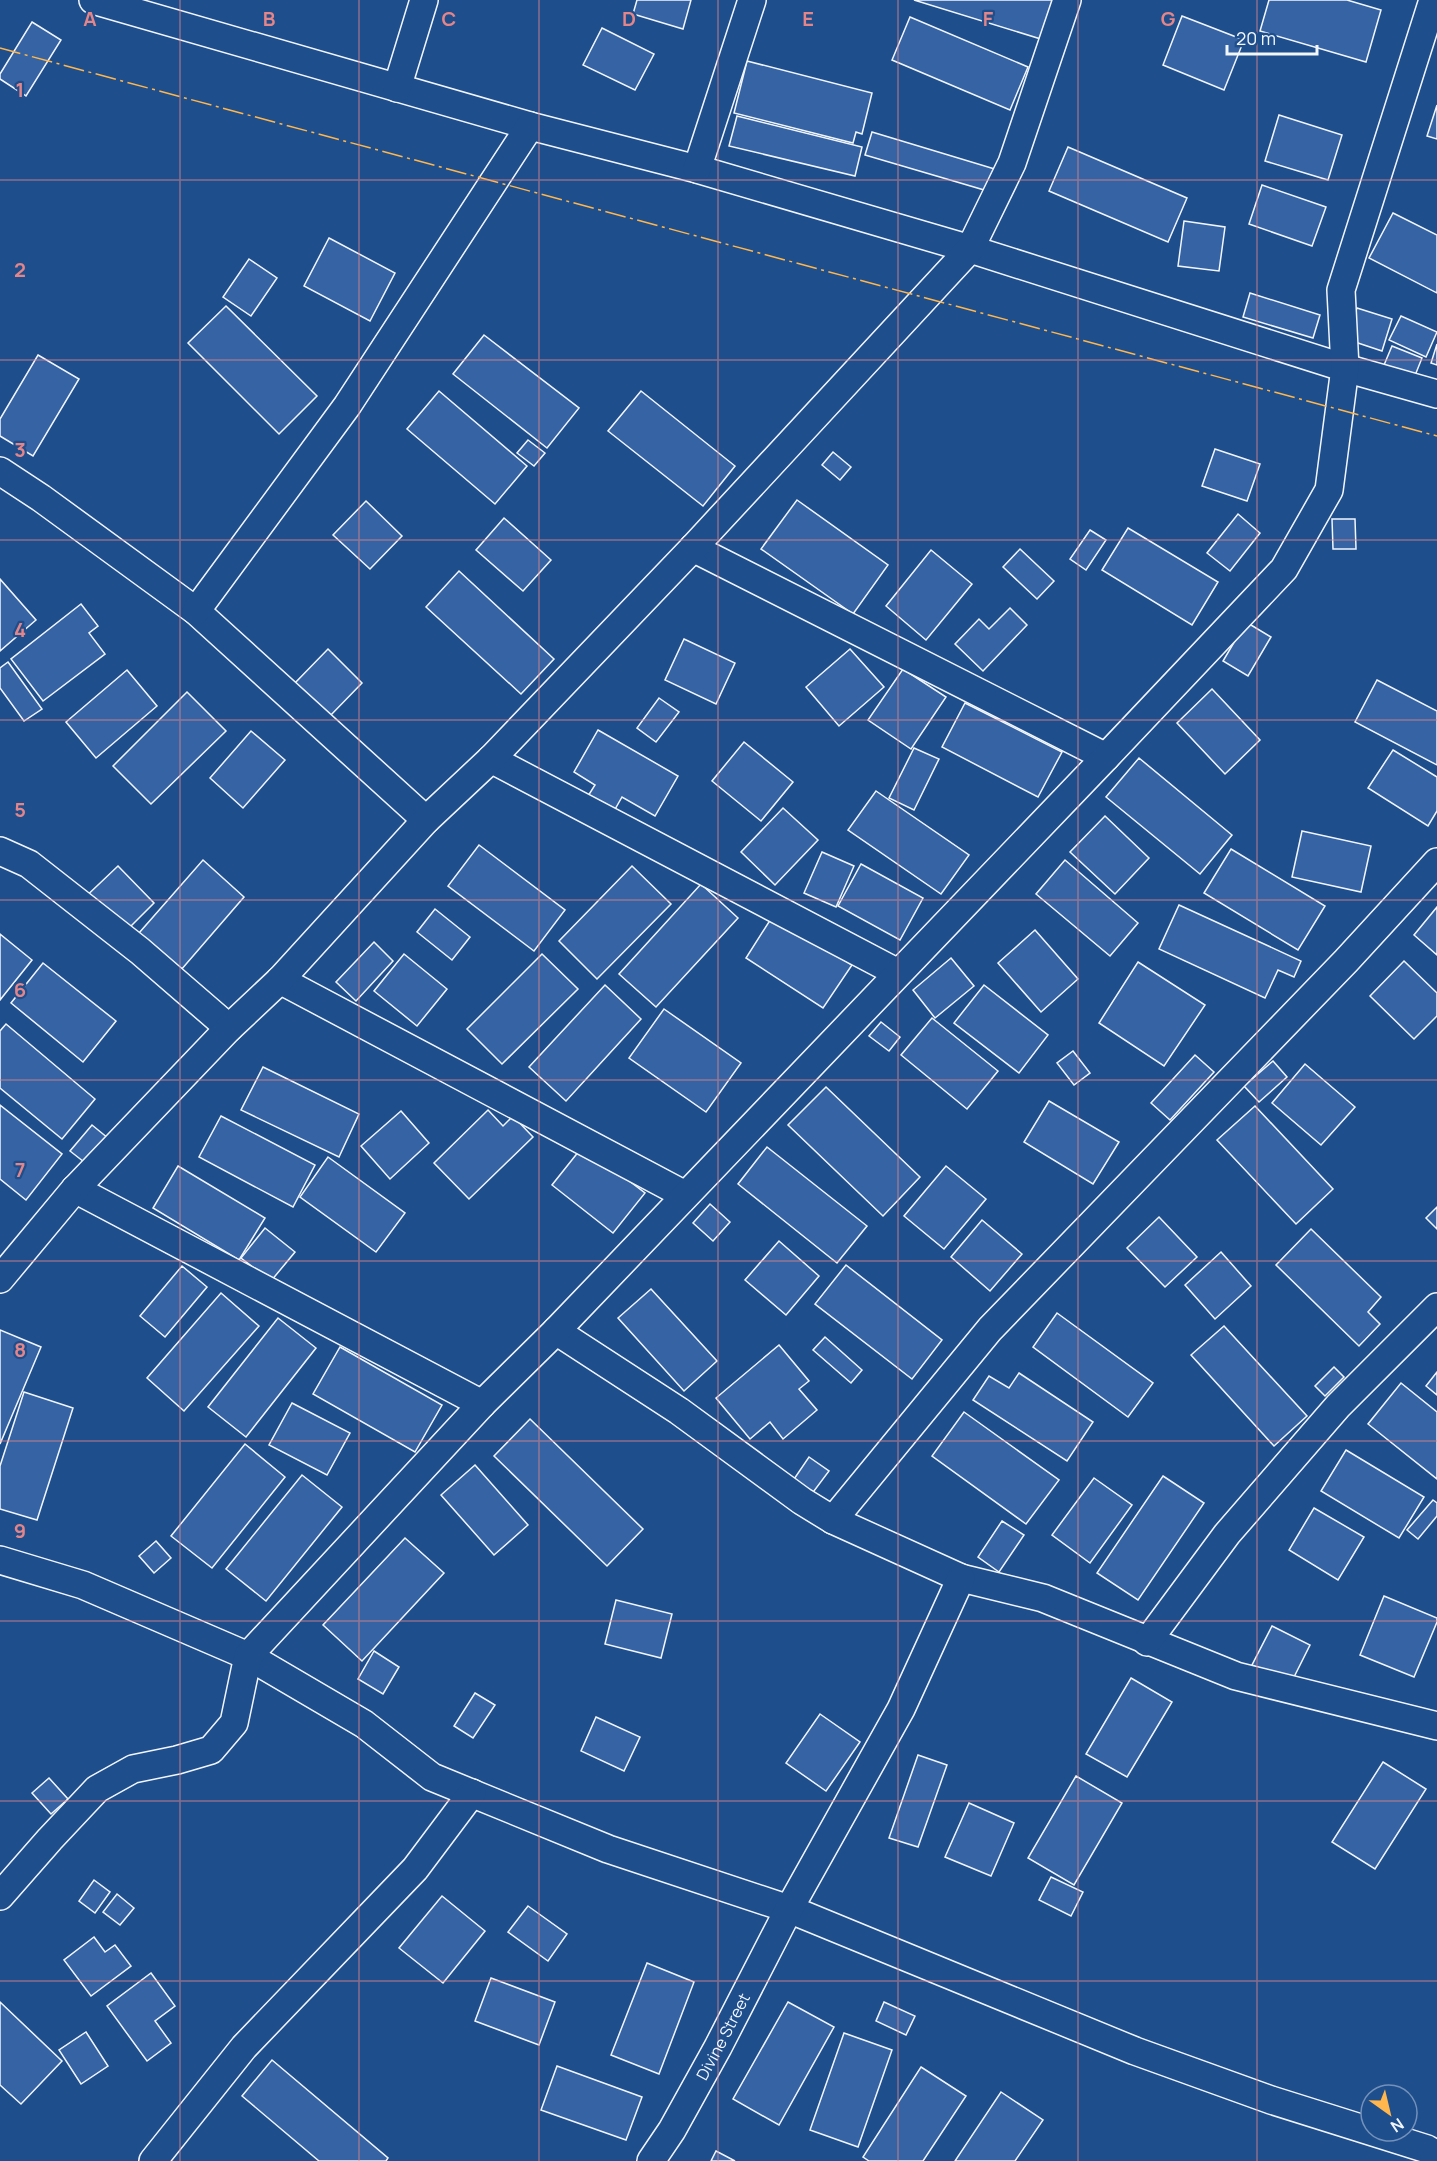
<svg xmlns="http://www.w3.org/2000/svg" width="1437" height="2161" viewBox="0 0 1437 2161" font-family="Manrope,sans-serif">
<rect width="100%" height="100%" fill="#1f4e8c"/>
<g fill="#3563a3" stroke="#f2f6ff" stroke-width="1.5">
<polygon points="637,0 691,0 683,29 633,14"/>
<polygon points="914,0 1056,0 1044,40"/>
<polygon points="1269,0 1347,0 1381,10 1366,62 1260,31"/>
<polygon points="1182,16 1244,40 1224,90 1163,65"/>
<polygon points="910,17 1028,67 1010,110 892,60"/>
<polygon points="32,22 61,40 26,96 0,79 0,74"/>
<polygon points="602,28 654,54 635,90 583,65"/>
<polygon points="747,61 872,93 862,134 856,132 853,143 734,113"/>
<polygon points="1437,105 1437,139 1427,136"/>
<polygon points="1279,115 1342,135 1328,180 1265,161"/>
<polygon points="737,116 862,147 855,176 729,146"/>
<polygon points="872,132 998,170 991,192 865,155"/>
<polygon points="1068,147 1187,198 1168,242 1049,191"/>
<polygon points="1262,185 1326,207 1312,246 1249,224"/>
<polygon points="1393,213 1437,235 1437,293 1369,258"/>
<polygon points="1184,221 1225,227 1219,271 1178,266"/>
<polygon points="329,238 395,273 370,321 304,286"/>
<polygon points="249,259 277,278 251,316 223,297"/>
<polygon points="1250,293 1320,315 1313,338 1243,317"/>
<polygon points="226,306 317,396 279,434 188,343"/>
<polygon points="1357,308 1392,319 1382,351 1346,339"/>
<polygon points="1401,316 1437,332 1426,357 1389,340"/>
<polygon points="484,335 579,408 547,448 453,374"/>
<polygon points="1437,344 1437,365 1431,363"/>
<polygon points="1392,346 1422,358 1414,378 1384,365"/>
<polygon points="38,355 79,379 33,456 0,436 0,419"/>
<polygon points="439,391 527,466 495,504 407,429"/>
<polygon points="641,391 735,466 703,506 608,431"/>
<polygon points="528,440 545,453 534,466 517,453"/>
<polygon points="1215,449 1260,464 1247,501 1202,486"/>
<polygon points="833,452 851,467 840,480 822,465"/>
<polygon points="797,500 888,565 853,614 761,549"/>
<polygon points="366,501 402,536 370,569 333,535"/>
<polygon points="1238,514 1260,533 1230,571 1207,553"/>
<polygon points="504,518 551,560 523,591 476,550"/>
<polygon points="1332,519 1355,519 1356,549 1333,549"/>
<polygon points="1128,528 1218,582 1192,625 1102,570"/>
<polygon points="1090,530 1106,540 1086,570 1070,559"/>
<polygon points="1020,549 1054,581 1037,599 1003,567"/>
<polygon points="931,550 972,584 926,640 886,606"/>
<polygon points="459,571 554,659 521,694 426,607"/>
<polygon points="0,579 36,620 0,651"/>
<polygon points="81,604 98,626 89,633 105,654 43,701 11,659"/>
<polygon points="1010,608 1027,625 983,671 955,644 979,619 989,629"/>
<polygon points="1246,622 1271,637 1248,676 1223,661"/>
<polygon points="684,639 735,663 716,704 665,680"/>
<polygon points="328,649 362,683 329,717 294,684"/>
<polygon points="850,649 884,687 839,726 806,687"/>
<polygon points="8,662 42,709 24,721 0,688 0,668"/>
<polygon points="903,669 946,697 911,749 868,720"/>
<polygon points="127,670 157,706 96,758 66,722"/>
<polygon points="1377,680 1437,711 1437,765 1355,722"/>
<polygon points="1212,689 1260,740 1225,774 1177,723"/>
<polygon points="187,692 226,731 151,804 113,766"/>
<polygon points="659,698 679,712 656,742 637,728"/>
<polygon points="965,703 1062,752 1038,797 942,747"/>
<polygon points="598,730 678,776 655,816 622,797 614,811 588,796 595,785 574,772"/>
<polygon points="251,731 285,760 243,808 210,778"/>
<polygon points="744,742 793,782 761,821 712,781"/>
<polygon points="914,748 939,759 914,810 889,798"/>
<polygon points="1393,750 1437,777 1437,811 1428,826 1368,788"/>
<polygon points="1139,758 1232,835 1200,874 1106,797"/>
<polygon points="876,791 969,855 941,894 848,830"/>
<polygon points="783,808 818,840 775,885 741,852"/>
<polygon points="1105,816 1149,858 1115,894 1070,852"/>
<polygon points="1302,831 1371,846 1361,892 1292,877"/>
<polygon points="479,845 565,910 534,951 448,886"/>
<polygon points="1231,849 1325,906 1298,950 1204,893"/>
<polygon points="822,852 854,866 836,907 804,893"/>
<polygon points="203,860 244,897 168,985 125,949"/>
<polygon points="1065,860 1138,923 1110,956 1036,894"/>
<polygon points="861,864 923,898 900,940 838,906"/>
<polygon points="118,866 154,903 115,942 78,904"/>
<polygon points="632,866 671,904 597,979 559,941"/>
<polygon points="701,884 738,918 656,1007 619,974"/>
<polygon points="1179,905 1301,961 1294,977 1278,970 1265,998 1159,949"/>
<polygon points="1437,907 1437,955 1414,935"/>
<polygon points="435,909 470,937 452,960 417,932"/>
<polygon points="774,914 852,965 823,1008 746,958"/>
<polygon points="1035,930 1078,979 1041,1012 998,963"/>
<polygon points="0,934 32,960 0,1000"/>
<polygon points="374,942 393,961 356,1001 336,982"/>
<polygon points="404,954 447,989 417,1026 374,991"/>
<polygon points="542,954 578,989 502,1064 467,1029"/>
<polygon points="951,958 974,986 935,1018 913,990"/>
<polygon points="1404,961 1437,993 1437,1016 1414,1039 1370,996"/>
<polygon points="1138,962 1205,1005 1164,1066 1099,1023"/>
<polygon points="43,963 116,1021 83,1062 11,1003"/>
<polygon points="605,985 641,1019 566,1101 529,1067"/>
<polygon points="984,985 1048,1035 1019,1073 954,1023"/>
<polygon points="664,1009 741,1063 706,1112 629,1058"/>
<polygon points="932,1018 998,1071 967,1109 901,1055"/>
<polygon points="881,1022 900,1037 889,1051 869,1036"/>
<polygon points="6,1024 95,1099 62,1139 0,1088 0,1031"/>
<polygon points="1073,1051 1090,1073 1074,1085 1057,1063"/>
<polygon points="1195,1055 1214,1072 1170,1120 1151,1103"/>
<polygon points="1273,1061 1287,1077 1259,1102 1244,1086"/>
<polygon points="1305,1064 1355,1107 1321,1145 1272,1103"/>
<polygon points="263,1067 359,1114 339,1157 241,1110"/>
<polygon points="826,1087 920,1177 883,1216 788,1125"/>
<polygon points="1049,1101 1119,1142 1093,1184 1024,1142"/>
<polygon points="0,1105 62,1154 26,1200 0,1179"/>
<polygon points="1255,1106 1333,1189 1296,1224 1217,1140"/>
<polygon points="488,1110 503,1126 513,1116 533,1137 469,1199 434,1163"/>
<polygon points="401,1111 429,1143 390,1179 361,1146"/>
<polygon points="221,1116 315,1165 293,1207 199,1157"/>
<polygon points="92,1125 114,1143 93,1169 70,1151"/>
<polygon points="583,1146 645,1193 613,1233 552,1185"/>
<polygon points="767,1147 867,1226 837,1263 738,1184"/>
<polygon points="328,1157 405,1213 376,1252 300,1197"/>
<polygon points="178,1166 265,1218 239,1260 153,1208"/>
<polygon points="946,1166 986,1199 944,1249 904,1216"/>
<polygon points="710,1204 730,1222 713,1241 693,1223"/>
<polygon points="1437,1207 1437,1229 1426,1218"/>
<polygon points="1159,1217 1197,1257 1165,1287 1127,1248"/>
<polygon points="982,1220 1022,1254 990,1291 951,1257"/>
<polygon points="265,1228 295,1252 271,1281 241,1258"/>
<polygon points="1311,1229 1381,1297 1368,1312 1380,1324 1359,1346 1276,1265"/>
<polygon points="779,1241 819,1276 786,1315 745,1280"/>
<polygon points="1221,1252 1251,1286 1215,1319 1185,1285"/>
<polygon points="846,1265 942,1340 912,1379 815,1304"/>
<polygon points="182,1266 207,1287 165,1337 140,1316"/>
<polygon points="651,1289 717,1361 684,1391 618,1318"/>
<polygon points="221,1293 259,1326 184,1411 147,1378"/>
<polygon points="1057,1313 1153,1383 1128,1417 1033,1347"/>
<polygon points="278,1318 316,1348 246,1437 208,1407"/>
<polygon points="1224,1326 1307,1416 1274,1446 1191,1355"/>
<polygon points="0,1330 41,1347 0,1444"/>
<polygon points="825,1337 862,1370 851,1383 813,1350"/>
<polygon points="779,1345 809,1381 799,1389 817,1410 783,1439 770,1422 750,1439 716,1398"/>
<polygon points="340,1347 442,1405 415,1452 313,1394"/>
<polygon points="1334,1367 1344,1377 1325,1396 1315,1386"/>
<polygon points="1437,1372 1437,1395 1426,1386"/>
<polygon points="1019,1373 1093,1422 1067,1461 973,1400 989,1376 1009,1388"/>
<polygon points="1401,1383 1437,1412 1437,1479 1368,1424"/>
<polygon points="24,1392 73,1408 37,1520 0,1509 0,1466"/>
<polygon points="292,1403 350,1433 327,1475 269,1445"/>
<polygon points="964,1412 1059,1480 1026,1524 932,1456"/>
<polygon points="530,1419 643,1529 607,1566 494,1456"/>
<polygon points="245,1444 285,1477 212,1568 171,1536"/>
<polygon points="1346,1450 1424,1497 1399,1538 1321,1491"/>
<polygon points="809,1457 829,1471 811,1495 792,1482"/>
<polygon points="475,1465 528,1525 494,1555 441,1495"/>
<polygon points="302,1475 342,1507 266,1601 226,1569"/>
<polygon points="1163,1476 1204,1503 1138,1600 1097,1573"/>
<polygon points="1094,1478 1132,1505 1090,1563 1052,1535"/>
<polygon points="1433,1500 1437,1503 1437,1516 1418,1539 1407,1530"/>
<polygon points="1314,1508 1364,1537 1338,1580 1289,1550"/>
<polygon points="1002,1521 1024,1535 999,1572 978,1557"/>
<polygon points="405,1538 444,1573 362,1661 323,1625"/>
<polygon points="156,1541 171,1558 154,1573 139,1556"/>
<polygon points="1384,1596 1437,1618 1437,1622 1414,1677 1360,1655"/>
<polygon points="616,1600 672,1614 661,1658 605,1644"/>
<polygon points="1272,1626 1310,1645 1290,1685 1252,1665"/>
<polygon points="374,1651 399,1667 383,1694 358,1679"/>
<polygon points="1131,1678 1172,1702 1127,1777 1086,1754"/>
<polygon points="475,1693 495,1705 473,1738 454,1726"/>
<polygon points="820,1714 860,1742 826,1791 786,1763"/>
<polygon points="596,1717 640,1737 624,1771 581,1751"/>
<polygon points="918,1755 947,1765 918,1847 889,1838"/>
<polygon points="1383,1762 1426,1789 1375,1869 1332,1842"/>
<polygon points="1076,1776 1122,1803 1074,1885 1028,1858"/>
<polygon points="49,1778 68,1799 51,1814 32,1793"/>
<polygon points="969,1803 1014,1823 991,1876 945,1857"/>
<polygon points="1051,1877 1083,1892 1071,1916 1039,1900"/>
<polygon points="94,1880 110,1892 95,1913 79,1901"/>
<polygon points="117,1894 134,1908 120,1925 103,1912"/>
<polygon points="442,1896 485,1931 443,1983 399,1948"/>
<polygon points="528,1906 567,1934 548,1961 508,1932"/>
<polygon points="94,1937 105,1952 115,1945 131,1966 91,1996 64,1960"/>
<polygon points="647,1963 694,1982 659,2074 611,2055"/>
<polygon points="151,1973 175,2006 155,2021 171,2043 147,2061 107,2006"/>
<polygon points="491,1978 555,2002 539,2045 475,2021"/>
<polygon points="0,2002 62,2061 21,2104 0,2085"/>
<polygon points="788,2002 834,2027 779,2125 733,2099"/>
<polygon points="884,2002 915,2016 906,2035 876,2021"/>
<polygon points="86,2032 108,2066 81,2084 59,2050"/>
<polygon points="844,2033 892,2050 858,2147 810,2130"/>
<polygon points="272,2060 388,2158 386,2161 319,2161 242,2096"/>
<polygon points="557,2066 642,2097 626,2140 541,2110"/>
<polygon points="921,2067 966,2096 923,2161 869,2161 863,2157"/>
<polygon points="1001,2092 1043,2120 1015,2161 955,2161"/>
<polygon points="716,2151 735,2161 711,2161"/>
</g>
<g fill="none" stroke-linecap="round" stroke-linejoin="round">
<defs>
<g id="street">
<polyline points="93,0 530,126 697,169 970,249 1345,368 1437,394"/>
<polyline points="397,88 424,0"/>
<polyline points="697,169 752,0"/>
<polyline points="0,471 41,498 196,611 426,820"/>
<polyline points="693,548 1106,757"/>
<polyline points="196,611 347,406 530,126"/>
<polyline points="491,759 898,973"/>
<polyline points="0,851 29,864 140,951 229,1028"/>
<polyline points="280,980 685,1195"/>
<polyline points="75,1189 482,1404"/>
<polyline points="0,1279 75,1189 229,1028 280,980 426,820 491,759 693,548 970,249 1012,163 1067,0"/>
<polyline points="556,1331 679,1411 802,1501 833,1520 990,1329 1346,961 1437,862"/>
<polyline points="833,1520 961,1578 1043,1598 1236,1676 1437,1726"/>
<polyline points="0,1560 83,1585 248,1656 364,1724 432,1777 608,1849 789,1909 1135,2051 1271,2100 1427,2149 1437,2155"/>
<polyline points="1147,1642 1227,1534 1338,1406 1437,1307"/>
<polyline points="0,1896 50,1839 97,1789 133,1769 177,1760 211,1750 234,1723 248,1656 482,1404 556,1331 1106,757 1284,569 1329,490 1345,368 1341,290 1433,0"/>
<polyline points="153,2161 244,2047 415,1869 472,1793"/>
<path id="s1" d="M651,2161L672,2130L718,2047L789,1909L901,1709L961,1578"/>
</g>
</defs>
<use href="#street" stroke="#f2f6ff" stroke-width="30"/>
<use href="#street" stroke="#1f4e8c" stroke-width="27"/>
<polyline stroke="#ffb74d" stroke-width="1.5" stroke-dasharray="21 4.5 3 4.5" stroke-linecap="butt" points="0,48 1437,436"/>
</g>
<path fill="none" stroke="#e38589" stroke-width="1.5" stroke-opacity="0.55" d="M180,0V2161M359,0V2161M539,0V2161M718,0V2161M898,0V2161M1078,0V2161M1257,0V2161M0,180H1437M0,360H1437M0,540H1437M0,720H1437M0,900H1437M0,1080H1437M0,1261H1437M0,1441H1437M0,1621H1437M0,1801H1437M0,1981H1437"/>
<g text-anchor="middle" stroke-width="4.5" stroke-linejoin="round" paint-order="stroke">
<g font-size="16" fill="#f2f6ff" stroke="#1f4e8c">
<text dy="6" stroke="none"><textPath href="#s1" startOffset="144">Divine Street</textPath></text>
</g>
</g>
<g font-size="20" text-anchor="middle" font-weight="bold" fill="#e38589" stroke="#1f4e8c" stroke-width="4.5" stroke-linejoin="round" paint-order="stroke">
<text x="90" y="26">A</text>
<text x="269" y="26">B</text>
<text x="449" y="26">C</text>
<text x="629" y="26">D</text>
<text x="808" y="26">E</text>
<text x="988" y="26">F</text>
<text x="1168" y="26">G</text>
<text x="20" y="97">1</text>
<text x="20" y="277">2</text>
<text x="20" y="457">3</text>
<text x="20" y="637">4</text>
<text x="20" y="817">5</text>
<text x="20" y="997">6</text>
<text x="20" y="1177">7</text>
<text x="20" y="1357">8</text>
<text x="20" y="1538">9</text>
</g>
<g transform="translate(1389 2113) rotate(146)"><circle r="28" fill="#1f4e8c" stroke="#7391ba" stroke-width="1.5"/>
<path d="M0-4.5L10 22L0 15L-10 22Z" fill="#ffb74d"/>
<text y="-9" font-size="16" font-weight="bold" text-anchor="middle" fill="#f2f6ff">N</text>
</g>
<path d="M1227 45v9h90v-9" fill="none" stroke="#f2f6ff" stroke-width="3"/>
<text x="1236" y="45" font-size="18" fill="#f2f6ff" stroke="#1f4e8c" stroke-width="4.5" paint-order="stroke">20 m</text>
</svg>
